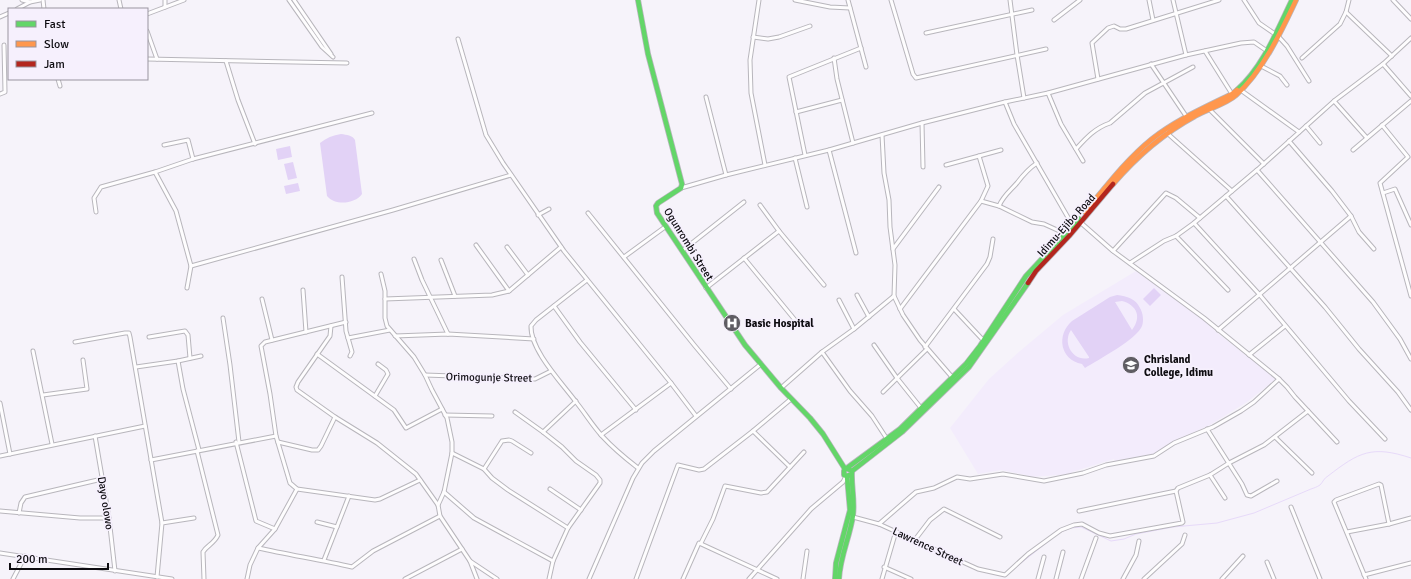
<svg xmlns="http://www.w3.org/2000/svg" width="1411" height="579" viewBox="0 0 1411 579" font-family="Signika,sans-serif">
<rect width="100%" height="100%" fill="#f6f3fa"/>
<polygon fill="#f3ecfc" points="1136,271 1204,320 1215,331 1276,379 1247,402 1210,425 1172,442 1158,453 1115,461 1114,459 1072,472 1072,474 1030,477 1026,475 1001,470 978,474 950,428 989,379 1020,351 1063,315"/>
<g fill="#e2d2f6" fill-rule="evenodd">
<path d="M341,134C347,135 352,135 355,140L362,194C355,204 335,206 327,196L320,143C326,138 333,135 341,134Z"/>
<polygon points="290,146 292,157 278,160 276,149"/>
<polygon points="293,162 297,178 288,180 284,164"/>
<polygon points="298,183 300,191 286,194 284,186"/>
<polygon points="1154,288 1161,295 1150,306 1143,299"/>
<path d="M1117,295C1127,296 1136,299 1140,308C1143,313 1144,321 1142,326C1137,339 1098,360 1085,368L1082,364C1060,360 1056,335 1072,321L1110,297ZM1122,301C1137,305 1142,317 1132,330L1115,302ZM1071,330L1089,357V358C1073,362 1062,343 1071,330Z"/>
</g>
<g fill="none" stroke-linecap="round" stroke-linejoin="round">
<g stroke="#e7daf9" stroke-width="1">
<path d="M1059,533L1070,528L1081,527L1111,541L1124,539L1136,534L1173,527L1217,523L1254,513L1311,489C1314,488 1317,487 1320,485C1323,482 1324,478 1328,476C1359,452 1372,445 1411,458"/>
<polyline points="1006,575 1050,540"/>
</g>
<defs>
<g id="street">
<polyline points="22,0 30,2"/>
<polyline points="43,0 44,9"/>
<polyline points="119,0 121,9"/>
<polyline points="165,0 165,7"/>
<polyline points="289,0 322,47 333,57"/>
<polyline points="294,0 331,54"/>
<polyline points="759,0 750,60 751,93 765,165"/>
<polyline points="795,0 830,7 850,8"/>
<polyline points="848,0 866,67"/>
<polyline points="891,0 913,74 916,78 1046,49"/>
<polyline points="1010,0 1017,55 1024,98"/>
<polyline points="1149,0 1153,20"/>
<polyline points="1173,0 1186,55"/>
<polyline points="1244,0 1259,23 1275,34"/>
<polyline points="1393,0 1411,19"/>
<polyline points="17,9 30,2 40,0"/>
<polyline points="1346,12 1392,56"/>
<polyline points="147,14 184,0"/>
<polyline points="0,17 9,13"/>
<polyline points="1054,20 1080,0"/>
<polyline points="147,31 157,59"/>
<polyline points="926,33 1032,10"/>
<polyline points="1278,36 1287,46 1309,81"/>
<polyline points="753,37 768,39 779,37 810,26"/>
<polyline points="458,39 486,135 503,163 564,251 671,383 696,416"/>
<polyline points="1205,51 1232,94"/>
<polyline points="834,58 837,79 853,143"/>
<polyline points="1302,58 1340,24 1346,12 1349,0"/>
<polyline points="147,59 347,63"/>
<polyline points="226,61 238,100 255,144"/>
<polyline points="1151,64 1186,116"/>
<polyline points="1383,64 1411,96"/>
<polyline points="1261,66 1280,76 1287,85"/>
<polyline points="58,79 60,86"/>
<polyline points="1098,79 1092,43 1108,28 1114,26 1120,29 1126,29 1219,0"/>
<polyline points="1242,91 1299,132"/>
<polyline points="1048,93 1061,124 1083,161"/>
<polyline points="0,94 5,92 4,45"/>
<polyline points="706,97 726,175"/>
<polyline points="1334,101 1367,138"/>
<polyline points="1005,102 1014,124 1073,226"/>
<polyline points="1209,109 1264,164"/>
<polyline points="796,112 842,100"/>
<polyline points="922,123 923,167"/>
<polyline points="1382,125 1408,157 1380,183 1411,296"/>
<polyline points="1306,126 1320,143"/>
<polyline points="1167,133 1232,191"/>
<polyline points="882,135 884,173 889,200 890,227 895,265 894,296 903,315 920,340 952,377"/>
<polyline points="1289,141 1332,191 1351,216 1359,232 1374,249"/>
<polyline points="164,145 188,140 193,159"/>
<path d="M1076,149C1086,138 1095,128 1110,123L1145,93L1193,67"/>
<polyline points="829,150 856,253"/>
<polyline points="1353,150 1411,101"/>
<polyline points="805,155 789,77 861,48"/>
<polyline points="795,158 807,207"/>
<polyline points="946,165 1001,150"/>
<polyline points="1257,170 1373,302 1400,339 1411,359"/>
<polyline points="155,172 176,211 191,266 187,288"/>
<polyline points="681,188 726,175 829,150 922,123 1005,102 1048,93 1186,55 1241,43 1254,42 1267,51"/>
<polyline points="1383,193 1395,189 1411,225"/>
<polyline points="1226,196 1325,307 1359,349 1398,392 1411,410"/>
<polyline points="981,201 999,206 1032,222 1044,224 1066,234"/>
<polyline points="760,205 779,231 824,285"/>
<path d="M999,206C1003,196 1010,191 1017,183C1023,175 1028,169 1037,163"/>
<polyline points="96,212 94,198 101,187 155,172 193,159 372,113"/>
<polyline points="588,213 695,346 731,389"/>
<polyline points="538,215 549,209"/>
<polyline points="1080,222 1113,251 1204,318 1279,379 1287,387 1295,397 1337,442"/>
<polyline points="1194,223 1259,294 1349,401 1385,439"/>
<polyline points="1176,236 1228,290"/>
<polyline points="476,245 509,291"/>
<polyline points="507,247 528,275"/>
<polyline points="893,249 939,187"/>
<polyline points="682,251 744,202"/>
<polyline points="1113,251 1166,193 1176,198 1200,218"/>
<polyline points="624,257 665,227"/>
<polyline points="744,258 795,320"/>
<polyline points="414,259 422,280 448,334"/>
<polyline points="441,260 455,296"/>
<polyline points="1130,263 1164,241 1176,236 1194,223 1257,170 1334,101 1383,64 1411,38"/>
<polyline points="191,266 393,210 511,175"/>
<polyline points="381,274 385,291 385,318 387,326 414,357 425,375 432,390 447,418 452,442 452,453 444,492 438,505"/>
<polyline points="342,277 346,331 352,352 350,356"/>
<path d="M587,280L536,320L531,326C530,350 562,383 576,402C585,413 592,425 602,436C613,448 625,458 638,468"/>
<polyline points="706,288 779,231"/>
<polyline points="303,290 306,332"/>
<polyline points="857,295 869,317"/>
<polyline points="262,299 272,340"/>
<polyline points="385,299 492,295 509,291 561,247"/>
<polyline points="839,300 854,329"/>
<polyline points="554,306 580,342 636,410"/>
<polyline points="900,309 981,201 988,186 979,156"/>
<polyline points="954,309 983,340"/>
<polyline points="223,318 230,365 239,442"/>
<polyline points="346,322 265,342 261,346 270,394 276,436 290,483 297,489 375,500 380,499 420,480"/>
<polyline points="331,326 330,336 298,382 296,387 297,390 335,417 377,443 416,474 438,505 440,516 470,561 477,579"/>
<polyline points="1218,330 1351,216"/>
<polyline points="395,336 448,334 534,339"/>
<polyline points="149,337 185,331 188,335 190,358"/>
<polyline points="348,338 390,330"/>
<polyline points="75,342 125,333 129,333 130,337 162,523 157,577"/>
<polyline points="874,345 897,378 921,408"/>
<polyline points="925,347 987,264 990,257 993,239"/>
<polyline points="33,351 52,444"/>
<polyline points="822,352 850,391 872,416 887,439"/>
<polyline points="317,354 394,410 406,428 442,409"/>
<polyline points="1249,355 1285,326"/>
<polyline points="178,361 183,389 199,450"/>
<polyline points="136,367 178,361 201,356"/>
<polyline points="425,375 535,379 551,371"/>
<polyline points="781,388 822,352 854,329 894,296"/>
<polyline points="883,392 927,349"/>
<polyline points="43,395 87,389 83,360"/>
<polyline points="375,396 388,374 386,370 378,364"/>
<polyline points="0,403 10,454"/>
<polyline points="515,412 543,432 562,447 576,461 596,475 600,480 600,483 568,528 553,561 549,579"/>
<polyline points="445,415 492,416"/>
<polyline points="1207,429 1242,484 1247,495 1251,496 1277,481"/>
<polyline points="753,431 790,467"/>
<polyline points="543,432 576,401"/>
<polyline points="601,435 671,383"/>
<polyline points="95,436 109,518 115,571"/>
<polyline points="1275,437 1312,473"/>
<polyline points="236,442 256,521 275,529"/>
<polyline points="278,442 312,450 318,450 321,446 335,417"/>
<path d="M197,451L218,535C214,544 207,545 203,552L204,579"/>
<polyline points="452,453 484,469 492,478 508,490 568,528"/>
<polyline points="0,456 145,426"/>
<polyline points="151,460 276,436"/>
<polyline points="484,469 502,441 509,440 512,441 531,453"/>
<polyline points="1210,475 1225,498"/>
<polyline points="550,489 581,510"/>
<polyline points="444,492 474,518 553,561"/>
<polyline points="1291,507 1320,579"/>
<polyline points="0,511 80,518 109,518"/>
<polyline points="1079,511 1176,491 1178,488 1210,475 1229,463 1264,445 1308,411"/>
<polyline points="19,513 21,503 25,497 102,479"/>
<polyline points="853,517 879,524 978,569 1005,575 1028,554 1061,530 1074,525 1082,524 1099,533 1110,536 1182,523 1183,522 1176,491"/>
<polyline points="317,522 337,527"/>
<polyline points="162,523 194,518"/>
<polyline points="879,524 916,492 934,488 957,477 970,479 1003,474 1044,481 1083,473 1106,465 1154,456 1174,443 1213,427 1241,411 1254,402 1279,379"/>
<polyline points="1347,532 1389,524 1411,518"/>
<polyline points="914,541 930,520 944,509 1000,537"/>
<polyline points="701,543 713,519 725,486 761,493 767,492 804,452"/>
<path d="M258,548C290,555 321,560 352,567L373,551L440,516"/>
<polyline points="0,553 172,579"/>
<polyline points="324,560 349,496"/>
<polyline points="470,561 497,579"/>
<polyline points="1267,562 1274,579"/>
<polyline points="884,567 911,579"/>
<polyline points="1364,575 1411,563"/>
<polyline points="13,579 25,556"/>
<polyline points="247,579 250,565 258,548 275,529 297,489"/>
<polyline points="405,579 462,549"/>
<polyline points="589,579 633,478 642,463 654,451 761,364"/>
<polyline points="636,579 678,465 699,470 704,469 753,431 791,399"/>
<polyline points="683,579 699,543 777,579"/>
<polyline points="749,579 811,509 843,482 846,476"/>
<polyline points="803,579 807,551"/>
<polyline points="882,579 896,531"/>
<polyline points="1038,579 1044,557"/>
<polyline points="1056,579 1063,552"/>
<polyline points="1081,579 1096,538"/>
<polyline points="1123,579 1136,555 1139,541"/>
<polyline points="1144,579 1182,544 1185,535"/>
<polyline points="1222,579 1243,556"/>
<polyline points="1366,579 1334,502 1336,500 1379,484 1381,485 1389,524"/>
</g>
<g id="fast">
<polyline points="638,0 648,54 682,184 681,188 658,203 656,206 657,213 745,345 781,388 810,418 823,434 845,469"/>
<path d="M1237,90C1263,67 1277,31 1292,0"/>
<polyline points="847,468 900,429 966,364 980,346 1026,276 1079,219"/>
<polyline points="852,471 902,432 969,367 1028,283"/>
<polyline points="835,579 836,563 850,510 847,476"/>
<path d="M839,579C840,556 850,537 853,515C855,500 851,486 852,471L846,468L844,471V475L847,476L850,475"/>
</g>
<g id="slow">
<path d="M1113,184C1137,156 1162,134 1195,116C1207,109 1226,104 1236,95C1262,72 1281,32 1296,0"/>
<path d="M1085,212C1106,187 1126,160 1152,139C1176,120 1204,108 1232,94L1237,90"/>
</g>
<polyline id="jam" points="1028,283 1036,271 1069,236 1113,184"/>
</defs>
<use href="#street" stroke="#b8b6bc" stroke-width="5"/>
<use href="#fast" stroke="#b8b6bc" stroke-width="6"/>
<use href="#slow" stroke="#b8b6bc" stroke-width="6"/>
<use href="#jam" stroke="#b8b6bc" stroke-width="6"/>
<use href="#street" stroke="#fefdfe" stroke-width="3"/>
<use href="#fast" stroke="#63d668" stroke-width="4.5"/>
<use href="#slow" stroke="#ff974d" stroke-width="4.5"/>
<use href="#jam" stroke="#b3261e" stroke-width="4.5"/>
</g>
<defs>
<symbol id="hospital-disc" viewBox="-11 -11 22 22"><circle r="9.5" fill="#5f5d63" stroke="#f6f0fd"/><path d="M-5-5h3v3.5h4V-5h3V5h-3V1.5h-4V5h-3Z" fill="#fff"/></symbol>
<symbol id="school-disc" viewBox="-11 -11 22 22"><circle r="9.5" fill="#5f5d63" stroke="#f6f0fd"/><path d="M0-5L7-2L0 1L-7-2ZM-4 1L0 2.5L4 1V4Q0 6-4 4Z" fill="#fff"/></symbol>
</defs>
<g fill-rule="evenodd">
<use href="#hospital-disc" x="722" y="313" width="20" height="20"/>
<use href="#school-disc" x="1121" y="355" width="20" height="20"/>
</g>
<g text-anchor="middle" stroke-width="3.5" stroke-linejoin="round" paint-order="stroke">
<g font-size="11" fill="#0e0c11" stroke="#f6f0fd">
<text transform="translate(1066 225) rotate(-48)" y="4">Idimu-Ejibo Road</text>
<text transform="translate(689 244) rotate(58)" y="4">Ogunrombi Street</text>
<text transform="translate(489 377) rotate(1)" y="4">Orimogunje Street</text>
<text transform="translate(106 503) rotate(81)" y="4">Dayo olowo</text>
<text transform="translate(928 546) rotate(25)" y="4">Lawrence Street</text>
</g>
<g font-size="11" font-weight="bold" fill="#0e0c11" stroke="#f6f0fd" text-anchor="start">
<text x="745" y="327">Basic Hospital</text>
<text x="1144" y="363">Chrisland<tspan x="1144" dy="13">College, Idimu</tspan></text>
</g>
</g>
<rect x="8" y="8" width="140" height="72" fill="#f6f0fd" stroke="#99959f"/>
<rect x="16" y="21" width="20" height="6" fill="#63d668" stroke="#99959f"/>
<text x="44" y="28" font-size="12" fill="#0e0c11">Fast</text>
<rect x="16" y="41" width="20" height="6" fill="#ff974d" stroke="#99959f"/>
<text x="44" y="48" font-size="12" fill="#0e0c11">Slow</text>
<rect x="16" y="61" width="20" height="6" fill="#b3261e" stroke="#99959f"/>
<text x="44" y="68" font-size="12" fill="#0e0c11">Jam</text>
<path d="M10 563v6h98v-6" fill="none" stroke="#0e0c11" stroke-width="2"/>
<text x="16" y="563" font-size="12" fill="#0e0c11" stroke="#f6f0fd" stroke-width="3" paint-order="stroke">200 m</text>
</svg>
